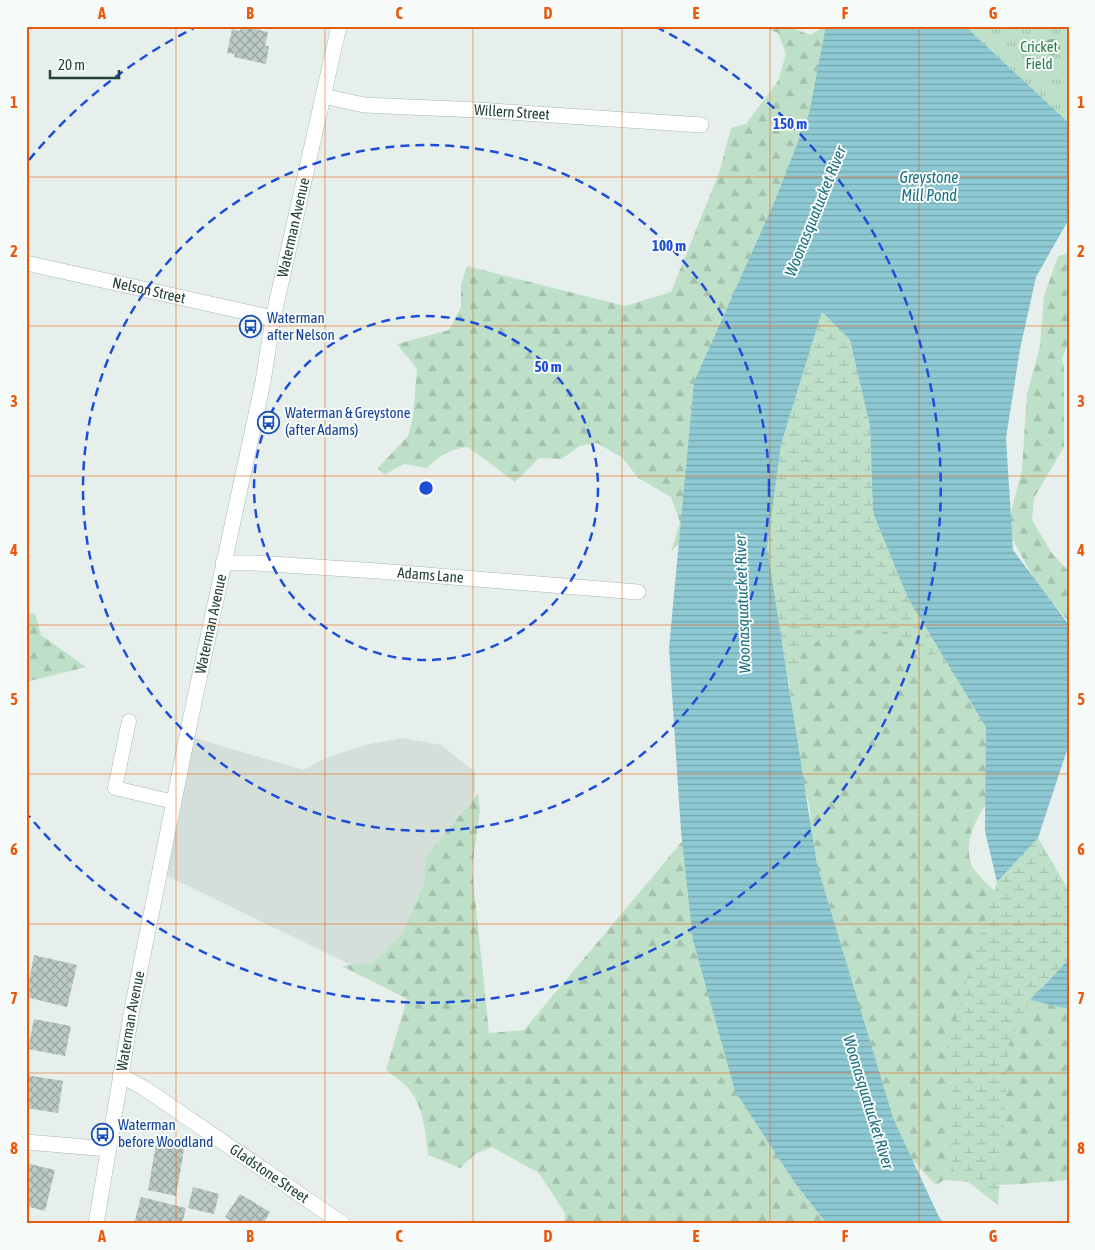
<svg xmlns="http://www.w3.org/2000/svg" width="1095" height="1250" viewBox="0 0 1095 1250" font-family="'Asap Condensed',sans-serif">
<defs>
<pattern id="forest-firs" width="22" height="20" patternUnits="userSpaceOnUse" patternTransform="scale(1.25)"><rect width="22" height="20" fill="#bfe0c8"/><path d="M5 1l3.5 6h-7zM16 11l3.5 6h-7z" fill="#a4c1ad"/></pattern>
<pattern id="wetland-marsh" width="20" height="14" patternUnits="userSpaceOnUse" patternTransform="scale(1.25)"><rect width="20" height="14" fill="#bfe0c8"/><path d="M1 5h8M5 5V1M11 12h8M15 12V8" fill="none" stroke="#a4c1ad"/></pattern>
<pattern id="park-tufts" width="24" height="20" patternUnits="userSpaceOnUse" patternTransform="scale(1.25)"><rect width="24" height="20" fill="#bfe0c8"/><path d="M3 7l-1-3M5 7V3M7 7l1-3M15 17l-1-3M17 17v-4M19 17l1-3" fill="none" stroke="#a4c1ad"/></pattern>
<pattern id="water-rules" width="6" height="5" patternUnits="userSpaceOnUse" patternTransform="scale(1.25)"><rect width="6" height="5" fill="#8ec9d4"/><path d="M0 2.5h6" fill="none" stroke="#74a5ad"/></pattern>
<pattern id="building-cross-hatch" width="8" height="8" patternUnits="userSpaceOnUse" patternTransform="scale(1.25)"><rect width="8" height="8" fill="#bbcac4"/><path d="M0 0l8 8M0 8l8-8" fill="none" stroke="#98a6a0"/></pattern>
</defs>
<rect width="100%" height="100%" fill="#e6efeb"/>
<polygon fill="#d4dfda" points="188,736 303,770 328,757 369,744 403,738 441,745 475,772 475,789 472,800 425,858 425,881 402,934 373,962 351,965 155,870"/>
<g fill="url(#forest-firs)">
<path d="M761,26H787L810,35L826,26H837L695,524L671,552L680,522L671,497L638,478L623,458L597,443L579,446L562,459L539,458L515,482L468,447C449,449 440,455 427,468L404,464L384,475L378,468L408,436L413,416L417,369L397,344L449,330L461,307V284L467,266L625,306L671,292L719,173L731,128L746,124L778,81L786,54L778,33Z"/>
<polygon points="1069,253 1069,342 1062,359 1064,367 1064,447 1034,498 1032,520 1051,552 1069,572 1069,622 1038,586 1007,529 1022,469 1027,394 1040,346 1044,296 1058,256"/>
<path d="M779,428L981,667L1006,776C989,801 959,833 972,866C976,876 1014,908 1024,918L992,956L1069,1005V1180L1007,1185L944,1180L936,1185L902,1149L815,911L810,809L799,766L787,664L770,616L766,559Z"/>
<polygon points="35,613 41,635 86,667 26,682 26,614"/>
<path d="M478,793L480,810L472,869L489,1033L524,1030L710,808L844,1224H564L565,1213L539,1173L492,1147L475,1154L460,1168L428,1155C426,1133 423,1105 408,1088C402,1081 393,1076 386,1070L407,999L342,966L373,962L402,934L425,881V858Z"/>
</g>
<g fill="url(#wetland-marsh)">
<polygon points="822,312 850,340 870,426 873,513 908,598 948,665 874,626 808,644 788,681 767,548 781,444"/>
<polygon points="1038,838 1069,891 1069,959 1030,999 1009,1044 998,1205 953,1170 947,1045 997,882"/>
</g>
<polygon fill="url(#park-tufts)" points="965,26 1069,26 1069,123"/>
<g fill="url(#water-rules)">
<polygon points="826,26 965,26 1069,123 1069,219 1036,277 1020,349 1006,438 1013,550 1069,625 1069,744 1038,838 997,882 985,831 986,727 908,598 873,513 870,426 850,340 822,312 781,444 767,548 817,865 893,1118 939,1217 945,1224 827,1224 795,1183 735,1091 693,940 681,831 669,648 694,382 774,203 809,114"/>
<polygon points="1069,959 1069,1009 1030,1000"/>
</g>
<g fill="url(#building-cross-hatch)">
<polygon points="241,26 255,26 255,29 268,32 265,46 269,46 266,64 234,57 235,54 227,53 232,29 240,31"/>
<polygon points="34,955 77,965 67,1007 26,997"/>
<polygon points="34,1019 71,1026 65,1056 28,1049"/>
<polygon points="26,1075 63,1081 58,1113 26,1108"/>
<polygon points="156,1144 184,1149 176,1196 148,1190"/>
<polygon points="26,1163 55,1170 45,1211 26,1206"/>
<polygon points="193,1187 219,1194 214,1214 188,1208"/>
<polygon points="240,1194 270,1212 263,1224 236,1224 225,1217"/>
<polygon points="141,1197 186,1208 182,1224 134,1224"/>
</g>
<g fill="none" stroke-linecap="round" stroke-linejoin="round">
<defs>
<polyline id="service" points="129,721 115,788 174,802"/>
<g id="minor">
<path id="s1" d="M323,96L364,105L478,110L701,125"/>
<path id="s2" d="M26,263L273,318"/>
<path id="s3" d="M223,563H254L378,571L638,592"/>
<path id="s4" d="M120,1075L144,1088L343,1224"/>
<polyline points="26,1142 109,1149"/>
</g>
<g id="secondary">
<path id="s5" d="M96,1224L132,1009L193,707L263,382L273,318L339,26"/>
</g>
</defs>
<use href="#service" stroke="#a8b8b2" stroke-width="15"/>
<use href="#minor" stroke="#a8b8b2" stroke-width="16"/>
<use href="#secondary" stroke="#a4bbb3" stroke-width="16"/>
<use href="#service" stroke="#fff" stroke-width="14"/>
<use href="#minor" stroke="#fff" stroke-width="15"/>
<use href="#secondary" stroke="#fff" stroke-width="15"/>
</g>
<circle fill="#80af93" cx="1052" cy="47" r="8"/>
<path fill="none" stroke="#e8590c" stroke-width="1" stroke-opacity="0.55" d="M176,26V1224M325,26V1224M473,26V1224M622,26V1224M770,26V1224M919,26V1224M26,177H1069M26,326H1069M26,476H1069M26,625H1069M26,774H1069M26,924H1069M26,1073H1069"/>
<g fill="none" stroke="#1d4ed8" stroke-width="2.5" stroke-dasharray="9 6">
<circle cx="426" cy="488" r="172"/>
<circle cx="426" cy="488" r="343"/>
<path d="M29 160A515 515 0 0 1 196 27M656 27A515 515 0 1 1 29 816"/>
</g>
<defs>
<symbol id="bus-ring" viewBox="-11 -11 22 22"><circle r="9.5" fill="#f7fbf9" stroke="#1a4fb4" stroke-width="1.5"/><path d="M-5-6H5V4H4V6H2V4H-2V6H-4V4H-5ZM-3.5-4V0h7V-4ZM-3.5 1.2v1.5H-2V1.2ZM2 1.2v1.5H3.5V1.2Z" fill="#1a4fb4"/></symbol>
</defs>
<g fill-rule="evenodd">
<use href="#bus-ring" x="238" y="314" width="25" height="25"/>
<use href="#bus-ring" x="256" y="410" width="25" height="25"/>
<use href="#bus-ring" x="90" y="1122" width="25" height="25"/>
</g>
<g text-anchor="middle" stroke-width="4" stroke-linejoin="round" paint-order="stroke">
<g font-size="15" fill="#2d7a4b" stroke="#f7fbf9">
<text x="1039" y="52">Cricket<tspan x="1039" dy="17">Field</tspan></text>
</g>
<g font-size="15" fill="#24423a" stroke="#f7fbf9">
<text dy="5" stroke="none"><textPath href="#s1" startOffset="190">Willern Street</textPath></text>
<text dy="5" stroke="none"><textPath href="#s5" startOffset="1016">Waterman Avenue</textPath></text>
<text dy="5" stroke="none"><textPath href="#s2" startOffset="126">Nelson Street</textPath></text>
<text dy="5" stroke="none"><textPath href="#s3" startOffset="208">Adams Lane</textPath></text>
<text dy="5" stroke="none"><textPath href="#s5" startOffset="611">Waterman Avenue</textPath></text>
<text dy="5" stroke="none"><textPath href="#s5" startOffset="206">Waterman Avenue</textPath></text>
<text dy="5" stroke="none"><textPath href="#s4" startOffset="179">Gladstone Street</textPath></text>
</g>
<g font-size="15" fill="#164399" stroke="#f7fbf9" text-anchor="start">
<text x="267" y="323">Waterman<tspan x="267" dy="17">after Nelson</tspan></text>
<text x="285" y="418">Waterman &amp; Greystone<tspan x="285" dy="17">(after Adams)</tspan></text>
<text x="118" y="1130">Waterman<tspan x="118" dy="17">before Woodland</tspan></text>
</g>
<g font-size="16" font-style="italic" fill="#1c6f80" stroke="#f7fbf9">
<text x="929" y="183">Greystone<tspan x="929" dy="18">Mill Pond</tspan></text>
<text transform="translate(815 211) rotate(-68)" y="6">Woonasquatucket River</text>
<text transform="translate(742 604) rotate(-92)" y="6">Woonasquatucket River</text>
<text transform="translate(869 1102) rotate(73)" y="6">Woonasquatucket River</text>
</g>
</g>
<circle cx="426" cy="488" r="8" fill="#1d4ed8" stroke="#f7fbf9" stroke-width="2.5"/>
<g font-size="15" text-anchor="middle" font-weight="bold" fill="#1d4ed8" stroke="#f7fbf9" stroke-width="4" stroke-linejoin="round" paint-order="stroke">
<text x="790" y="129">150 m</text>
<text x="669" y="251">100 m</text>
<text x="548" y="372">50 m</text>
</g>
<rect width="1095" height="1250" fill="none" stroke="#f7fbf9" stroke-width="55"/>
<path d="M50 70v8h69v-8" fill="none" stroke="#24423a" stroke-width="2.5"/>
<text x="58" y="70" font-size="15" fill="#24423a" stroke="#f7fbf9" stroke-width="4" paint-order="stroke">20 m</text>
<rect x="28" y="28" width="1040" height="1194" fill="none" stroke="#e8590c" stroke-width="2"/>
<g font-size="16" text-anchor="middle" font-weight="bold" fill="#e8590c">
<text x="102" y="19">A</text>
<text x="250" y="19">B</text>
<text x="399" y="19">C</text>
<text x="548" y="19">D</text>
<text x="696" y="19">E</text>
<text x="845" y="19">F</text>
<text x="993" y="19">G</text>
<text x="14" y="108">1</text>
<text x="1081" y="108">1</text>
<text x="14" y="257">2</text>
<text x="1081" y="257">2</text>
<text x="14" y="407">3</text>
<text x="1081" y="407">3</text>
<text x="14" y="556">4</text>
<text x="1081" y="556">4</text>
<text x="14" y="705">5</text>
<text x="1081" y="705">5</text>
<text x="14" y="855">6</text>
<text x="1081" y="855">6</text>
<text x="14" y="1004">7</text>
<text x="1081" y="1004">7</text>
<text x="14" y="1154">8</text>
<text x="1081" y="1154">8</text>
<text x="102" y="1242">A</text>
<text x="250" y="1242">B</text>
<text x="399" y="1242">C</text>
<text x="548" y="1242">D</text>
<text x="696" y="1242">E</text>
<text x="845" y="1242">F</text>
<text x="993" y="1242">G</text>
</g>
</svg>
